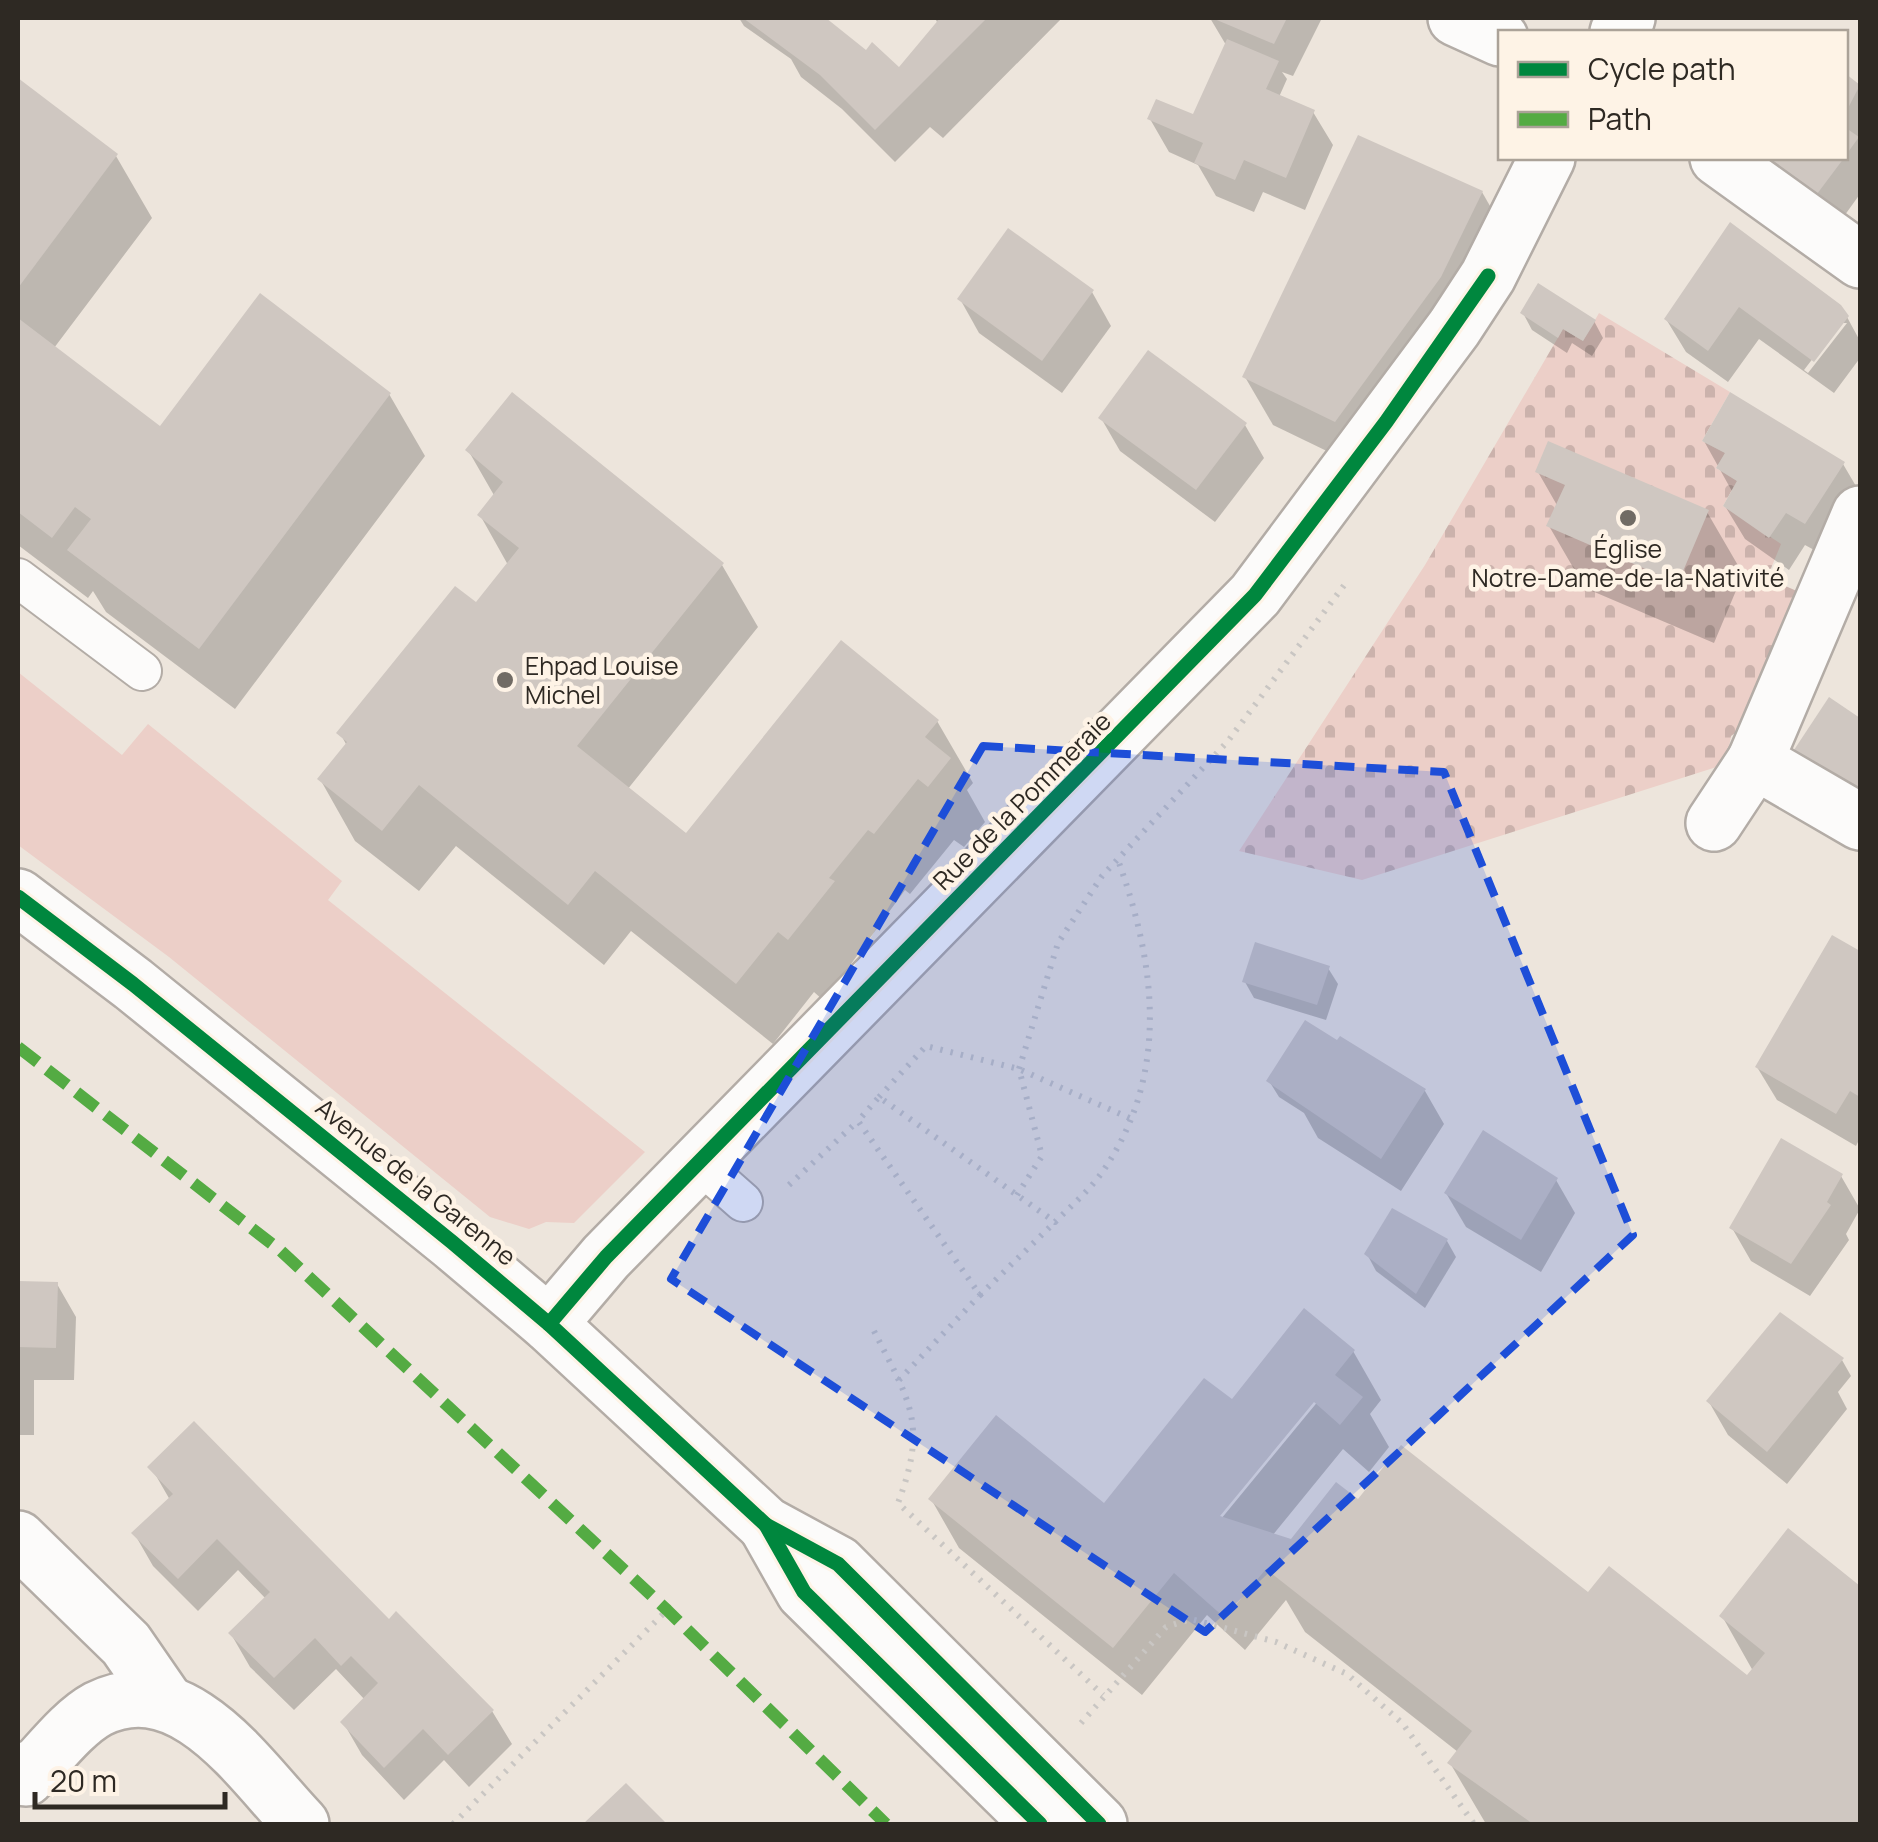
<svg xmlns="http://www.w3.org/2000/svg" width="1878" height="1842" viewBox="0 0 1878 1842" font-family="Manrope,sans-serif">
<defs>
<pattern id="cemetery-stones" width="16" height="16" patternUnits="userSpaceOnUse" patternTransform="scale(2.5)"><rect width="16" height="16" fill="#eccfc8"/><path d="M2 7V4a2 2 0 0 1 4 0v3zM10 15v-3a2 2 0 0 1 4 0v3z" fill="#cbb2ac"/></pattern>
</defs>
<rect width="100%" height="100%" fill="#ede5dc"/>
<polygon fill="#eccfc8" points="18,672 122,755 148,724 342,881 328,900 645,1152 574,1223 546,1222 529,1229 490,1217 169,957 18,845"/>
<polygon fill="url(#cemetery-stones)" points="1599,313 1730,392 1702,441 1725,453 1716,468 1737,481 1723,506 1781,544 1767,578 1799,592 1749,723 1731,736 1726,764 1362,880 1239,851 1425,565 1563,329 1583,341"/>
<g fill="#0003" fill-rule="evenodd">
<polygon points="739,18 822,18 876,62 899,71 938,24 935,18 1062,18 943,138 930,127 895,162 842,109 801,77 791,59 744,26"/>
<polygon points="1210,18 1321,20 1293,76 1282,72 1287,79 1279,97 1313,112 1333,145 1305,210 1263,192 1254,212 1216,196 1198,165 1169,152 1150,119 1194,117 1226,45"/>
<polygon points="1846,77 1860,88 1860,194 1837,226 1750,158 1846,158"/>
<polygon points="18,81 116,156 152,218 54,348 161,430 389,394 425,456 235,709 106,612 93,591 88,598 18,545"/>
<polygon points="1482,192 1510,241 1364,469 1273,425 1245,377"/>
<path d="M1731,225L1847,317L1860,341V358L1834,393L1759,339L1728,382L1686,352L1666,319ZM1840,323H1847L1808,373L1804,370Z"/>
<polygon points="1092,292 1111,326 1062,393 979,333 960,299"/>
<polygon points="1523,313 1594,321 1603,338 1592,356 1572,343 1567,353 1532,330"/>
<polygon points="1101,418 1245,425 1264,458 1215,522 1120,451"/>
<polygon points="1704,441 1843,464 1860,493 1825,556 1805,545 1789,570 1745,539 1725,506 1733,493"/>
<polygon points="468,450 722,565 758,627 627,790 686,837 937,721 973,783 967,790 985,822 964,847 954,840 910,894 905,890 824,1001 814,992 773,1044 631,931 604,965 456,846 419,891 355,841 320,779 347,746 340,733 476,605 508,565 480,515 495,497"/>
<polygon points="1538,472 1707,512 1743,574 1714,643 1585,588 1549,526 1558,507"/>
<polygon points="1833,939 1860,954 1860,1138 1856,1146 1777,1100 1757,1067"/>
<polygon points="1328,968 1338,984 1326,1020 1254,998 1245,982"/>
<polygon points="1269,1081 1425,1091 1444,1124 1401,1191 1318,1138 1304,1113 1279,1097"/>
<polygon points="1841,1176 1860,1209 1846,1234 1849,1240 1810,1296 1751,1261 1732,1228"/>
<polygon points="1556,1180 1575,1213 1541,1272 1466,1227 1446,1193"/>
<polygon points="1447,1241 1456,1257 1425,1308 1376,1271 1367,1254"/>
<polygon points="18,1283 57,1284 76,1317 74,1380 34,1380 34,1435 18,1435"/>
<path d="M1353,1351L1381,1400L1370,1414L1389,1447L1369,1472L1343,1449L1272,1536L1291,1542L1358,1503L1588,1596L1748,1678L1753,1671L1722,1616L1789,1532L1860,1589V1824H1486L1450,1763L1458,1752L1305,1632L1286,1600L1245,1650L1207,1615L1142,1695L959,1548L931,1499L1104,1506L1232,1402ZM1320,1391L1324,1394L1221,1519H1215Z"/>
<polygon points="1842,1360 1851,1376 1838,1392 1847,1409 1787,1484 1728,1435 1709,1402"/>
<polygon points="151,1467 389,1623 492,1711 512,1744 469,1787 444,1760 404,1800 362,1755 343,1722 365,1700 336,1669 294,1710 250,1667 231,1634 266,1599 238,1570 198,1611 153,1566 134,1533 170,1500"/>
</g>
<g fill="#cfc7c1">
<polygon points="743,18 826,18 866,50 872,42 899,67 940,18 987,18 875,130 820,75"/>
<polygon points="1212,18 1287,18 1274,44"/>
<polygon points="1227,39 1279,61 1266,89 1315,110 1286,178 1244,160 1235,180 1194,163 1203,143 1147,119 1156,99 1193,114"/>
<polygon points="1846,74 1860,85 1846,112"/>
<polygon points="18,78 118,154 18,288"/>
<polygon points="1846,128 1859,137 1846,155"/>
<polygon points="1358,135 1483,191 1441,277 1335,422 1242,377"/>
<polygon points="1767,158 1844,158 1817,194"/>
<polygon points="1730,222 1841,305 1849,316 1814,362 1739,307 1708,351 1664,319"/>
<polygon points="1008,228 1094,290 1042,361 957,299"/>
<polygon points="1538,283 1596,320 1583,341 1563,329 1558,338 1520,313"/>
<polygon points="260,293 391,393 199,649 67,550 91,519 75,507 52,538 18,512 18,318 160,426"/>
<polygon points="1148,350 1247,423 1196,490 1098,418"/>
<polygon points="512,392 724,563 577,746 686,833 841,640 939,720 925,737 951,758 928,787 918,779 874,834 868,830 829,878 835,881 788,940 778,932 736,984 595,871 568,905 419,785 382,831 317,779 347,742 336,733 455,586 476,602 519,548 477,515 503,482 465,450"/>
<polygon points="1730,392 1845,462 1805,524 1786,513 1769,538 1723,506 1737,481 1716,468 1725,453 1702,441"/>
<polygon points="1548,441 1709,510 1678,583 1546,526 1565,485 1535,472"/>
<polygon points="1829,697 1860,718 1860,796 1792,753"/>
<polygon points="1832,935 1860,951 1860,1097 1850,1091 1836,1114 1755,1067"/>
<polygon points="1255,942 1330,966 1317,1005 1242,982"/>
<polygon points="1305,1020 1337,1040 1340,1036 1426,1089 1381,1159 1266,1081"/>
<polygon points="1483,1130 1558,1178 1521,1240 1444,1193"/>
<polygon points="1781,1138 1843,1174 1827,1202 1831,1205 1791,1264 1729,1228"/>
<polygon points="1392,1208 1448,1239 1416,1294 1364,1254"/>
<polygon points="18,1281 58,1282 56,1348 18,1347"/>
<polygon points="1304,1308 1355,1350 1335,1375 1363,1397 1340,1425 1314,1402 1220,1516 1291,1539 1336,1482 1358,1499 1401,1445 1588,1592 1609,1566 1747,1675 1765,1653 1719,1616 1788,1528 1860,1586 1860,1824 1533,1824 1447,1763 1472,1731 1266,1569 1225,1618 1174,1573 1113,1648 928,1499 996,1415 1104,1503 1204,1378 1232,1399"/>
<polygon points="1780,1312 1844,1358 1767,1452 1706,1401"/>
<polygon points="194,1421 389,1619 396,1611 494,1710 448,1755 423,1729 384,1768 340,1722 378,1683 351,1656 341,1666 315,1638 274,1678 228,1633 270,1592 217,1539 178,1579 131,1533 173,1494 147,1467"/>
<polygon points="626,1783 667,1824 583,1824"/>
</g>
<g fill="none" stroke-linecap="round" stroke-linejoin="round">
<defs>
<g id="service">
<polyline points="18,578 142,671"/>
<polyline points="700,1164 743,1202"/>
</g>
<g id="minor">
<polyline points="1456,18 1500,38"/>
<polyline points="1860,514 1755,761 1860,822"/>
<polyline points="1714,823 1755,761"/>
<polyline points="18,1539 126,1644 166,1702"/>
<path d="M18,1770L26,1778C47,1757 72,1723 98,1709C184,1667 250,1771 301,1824"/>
</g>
<g id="tertiary">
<polyline points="1618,32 1627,18"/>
<polyline points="1718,158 1860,260"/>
<polyline points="18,897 133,984 452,1242 549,1324 766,1525 838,1564 1099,1824"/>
<polyline points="549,1324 606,1257 1255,595 1454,328 1488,276 1547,158"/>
<polyline points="766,1525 804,1592 1040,1824"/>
</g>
</defs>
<use href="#service" stroke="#b3aca6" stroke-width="42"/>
<use href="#minor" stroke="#b3aca6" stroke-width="60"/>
<use href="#tertiary" stroke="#b3aca6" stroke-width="60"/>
<g stroke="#c9c6c3" stroke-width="6" stroke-dasharray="2.5 8" stroke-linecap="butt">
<polyline points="879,1097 926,1046 1019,1069 1134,1120"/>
<polyline points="789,1185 858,1121"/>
<polyline points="1017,1195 1042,1156 1019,1069 1058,943 1102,876 1228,741 1348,580"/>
<polyline points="980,1295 1055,1222"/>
<path d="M874,1331C910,1402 928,1424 898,1503L1103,1695"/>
<path d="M899,1380L980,1295L858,1121L879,1097L1055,1222C1071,1206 1090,1190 1103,1171C1170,1074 1156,965 1118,860"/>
<polyline points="1081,1723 1166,1627 1191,1619 1276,1642 1347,1674 1403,1724 1474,1824"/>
<polyline points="453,1824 667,1610"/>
</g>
<use href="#service" stroke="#fcfbfa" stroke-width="38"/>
<use href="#minor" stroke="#fcfbfa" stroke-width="55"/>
<use href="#tertiary" stroke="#fcfbfa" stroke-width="55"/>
<polyline stroke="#54ab43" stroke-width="12" stroke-dasharray="25 12" stroke-linecap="butt" points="18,1047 281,1251 667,1610 886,1824"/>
<defs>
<g id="cycleway">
<polyline points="18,897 133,984 452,1242 549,1324 766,1525 838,1564 1099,1824"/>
<polyline points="549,1324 606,1257 1255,595 1386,422 1488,276"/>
<polyline points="766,1525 804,1592 1040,1824"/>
</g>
</defs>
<use href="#cycleway" stroke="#fef3e6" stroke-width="21"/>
<use href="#cycleway" stroke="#00873e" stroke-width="15"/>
</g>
<path fill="#1d4ed8" fill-opacity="0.2" stroke="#1d4ed8" stroke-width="8" stroke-dasharray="20 12" stroke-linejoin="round" d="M983,746L1444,772L1633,1235L1205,1632L671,1279Z"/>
<g fill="#716b64" stroke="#fef3e6" stroke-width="4">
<circle cx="1628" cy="518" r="10"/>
<circle cx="505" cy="680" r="10"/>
</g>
<g text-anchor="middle" stroke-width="9" stroke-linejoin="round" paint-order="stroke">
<g font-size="25" fill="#2e2923" stroke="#fef3e6">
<text x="1628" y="558">Église<tspan x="1628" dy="29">Notre-Dame-de-la-Nativité</tspan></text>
<text x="525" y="675" text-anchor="start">Ehpad Louise<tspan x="525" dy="29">Michel</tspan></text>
</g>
<g font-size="25" fill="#2e2923" stroke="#fef3e6">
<text transform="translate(1022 801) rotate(-45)" y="9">Rue de la Pommeraie</text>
<text transform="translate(416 1182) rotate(39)" y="9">Avenue de la Garenne</text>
</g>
</g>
<rect width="1878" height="1842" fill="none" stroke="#2e2923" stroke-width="40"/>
<rect x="1498" y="30" width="350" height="130" fill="#fef3e6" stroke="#aba298" stroke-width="2.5"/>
<rect x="1518" y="62" width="50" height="15" fill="#00873e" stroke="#aba298" stroke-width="2.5"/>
<text x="1588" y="80" font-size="30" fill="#2e2923">Cycle path</text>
<rect x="1518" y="112" width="50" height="15" fill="#54ab43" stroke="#aba298" stroke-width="2.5"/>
<text x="1588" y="130" font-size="30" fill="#2e2923">Path</text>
<path d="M35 1792v15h190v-15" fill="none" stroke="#2e2923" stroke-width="5"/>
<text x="50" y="1792" font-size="30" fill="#2e2923" stroke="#fef3e6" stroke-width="8" paint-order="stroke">20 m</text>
</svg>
